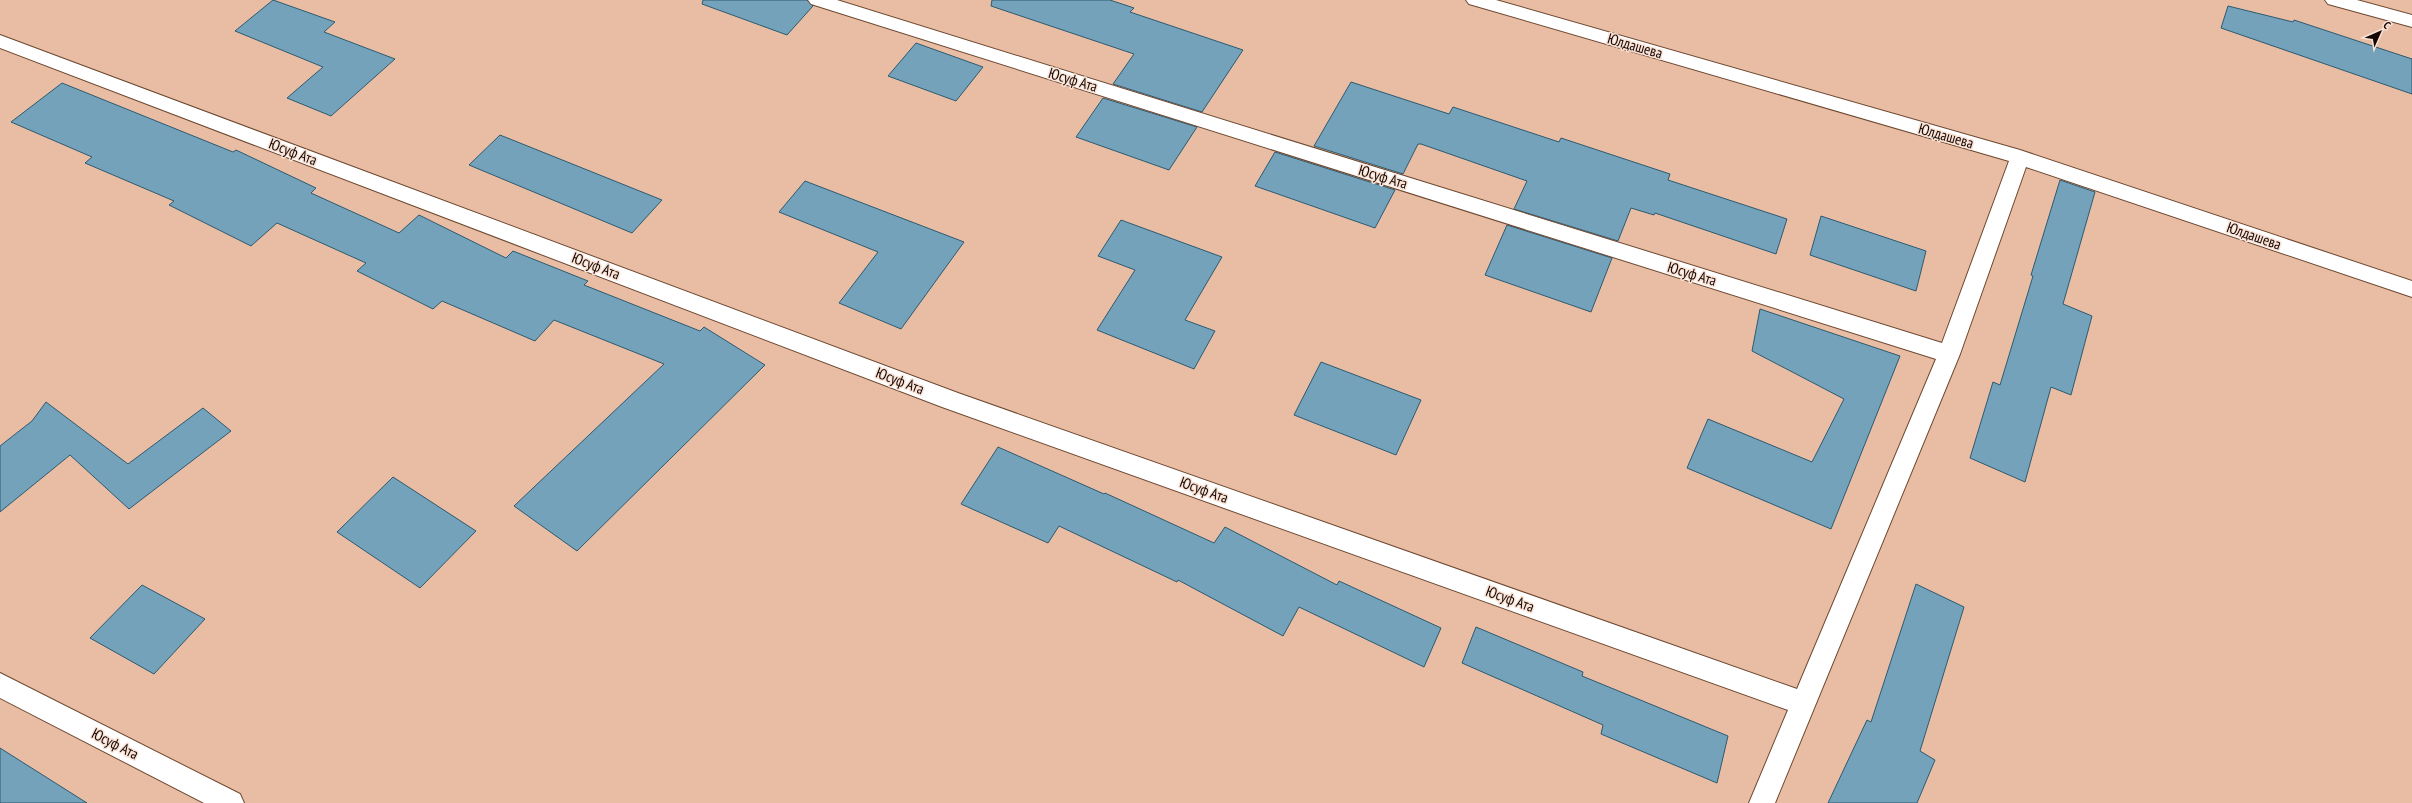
<svg xmlns="http://www.w3.org/2000/svg" width="2412" height="803" viewBox="0 0 2412 803" font-family="'PT Sans Narrow',sans-serif">
<rect width="100%" height="100%" fill="#e9bda3"/>
<g fill="#74a2bb" stroke="#2d5a70">
<polygon points="273,0 335,22 324,32 395,59 331,116 287,98 323,67 235,31"/>
<polygon points="703,0 807,0 813,6 787,35 702,4"/>
<polygon points="992,0 1110,0 1134,8 1130,12 1243,50 1202,112 1113,84 1134,54 991,6"/>
<polygon points="2228,6 2293,22 2294,20 2412,59 2412,94 2221,28"/>
<polygon points="916,43 983,67 956,101 888,76"/>
<polygon points="1351,82 1449,114 1453,107 1559,142 1561,138 1670,174 1668,180 1787,219 1776,254 1655,213 1654,215 1631,208 1618,241 1514,209 1527,181 1421,144 1418,144 1403,174 1314,146"/>
<polygon points="62,83 233,152 236,150 316,188 311,193 399,233 419,215 506,258 513,251 588,281 584,285 700,331 704,327 765,365 577,551 514,506 664,364 554,320 535,341 442,301 433,309 357,271 366,263 277,223 251,246 169,205 174,201 85,163 92,157 11,122"/>
<polygon points="1103,98 1197,127 1169,170 1076,137"/>
<polygon points="500,135 662,200 632,233 469,165"/>
<polygon points="1275,152 1395,190 1375,228 1255,186"/>
<polygon points="2060,180 2095,192 2063,304 2092,316 2071,395 2051,387 2025,482 1970,458 1993,382 2000,385 2033,276 2031,275"/>
<polygon points="805,181 964,242 901,329 839,303 878,252 779,212"/>
<polygon points="1821,216 1926,251 1916,291 1810,255"/>
<polygon points="1121,220 1222,257 1185,320 1215,331 1194,369 1097,330 1135,270 1098,256"/>
<polygon points="1507,225 1612,258 1591,312 1485,275"/>
<polygon points="1760,309 1900,356 1831,529 1687,468 1708,419 1812,462 1844,399 1752,351"/>
<polygon points="1321,362 1421,400 1396,455 1294,415"/>
<polygon points="46,402 128,464 203,408 231,431 129,509 70,455 0,512 0,446 32,421"/>
<polygon points="998,447 1104,494 1105,493 1214,543 1225,527 1337,585 1339,581 1441,628 1424,667 1299,607 1283,636 1178,580 1177,582 1059,526 1048,543 961,504"/>
<polygon points="393,477 476,531 420,588 337,532"/>
<polygon points="1916,584 1964,607 1920,751 1935,760 1917,803 1828,803 1867,720 1871,722"/>
<polygon points="142,585 205,619 154,674 90,638"/>
<polygon points="1476,627 1583,672 1582,676 1728,736 1717,783 1601,734 1603,725 1462,663"/>
<polygon points="0,748 87,803 0,803"/>
</g>
<g fill="none" stroke-linecap="round" stroke-linejoin="round">
<defs>
<g id="minor">
<polygon points="808,0 837,0 1942,343 2009,161 1469,4 1466,0 1496,0 2020,150 2412,281 2412,297 2026,167 1960,354 1775,803 1749,803 1788,710 942,407 0,48 0,35 958,393 1797,689 1936,359 811,4"/>
<polygon points="2325,0 2357,0 2412,15 2412,27 2328,4"/>
<polygon points="0,673 240,794 244,803 204,803 0,698"/>
</g>
</defs>
<use href="#minor" stroke="#6d4831" stroke-width="2"/>
<use href="#minor" fill="#fff" fill-rule="evenodd"/>
</g>
<g text-anchor="middle" stroke-width="3" stroke-linejoin="round" paint-order="stroke">
<g font-size="15" fill="#150702" stroke="#fae3d6">
<text transform="translate(1635 46) rotate(16)" y="5">Юлдашева</text>
<text transform="translate(1073 80) rotate(17)" y="5">Юсуф Ата</text>
<text transform="translate(1946 136) rotate(16)" y="5">Юлдашева</text>
<text transform="translate(293 152) rotate(21)" y="5">Юсуф Ата</text>
<text transform="translate(1383 177) rotate(17)" y="5">Юсуф Ата</text>
<text transform="translate(2254 236) rotate(19)" y="5">Юлдашева</text>
<text transform="translate(596 266) rotate(21)" y="5">Юсуф Ата</text>
<text transform="translate(1692 274) rotate(17)" y="5">Юсуф Ата</text>
<text transform="translate(900 381) rotate(21)" y="5">Юсуф Ата</text>
<text transform="translate(1204 490) rotate(20)" y="5">Юсуф Ата</text>
<text transform="translate(1510 599) rotate(20)" y="5">Юсуф Ата</text>
<text transform="translate(115 744) rotate(27)" y="5">Юсуф Ата</text>
</g>
</g>
<g transform="translate(2380 32) rotate(45)" stroke="#fae3d6" stroke-width="3" paint-order="stroke">
<path d="M0-3L7 15L0 10L-7 15Z" fill="#150702"/>
<text y="-6" font-size="11" font-weight="bold" text-anchor="middle" fill="#150702">С</text>
</g>
</svg>
